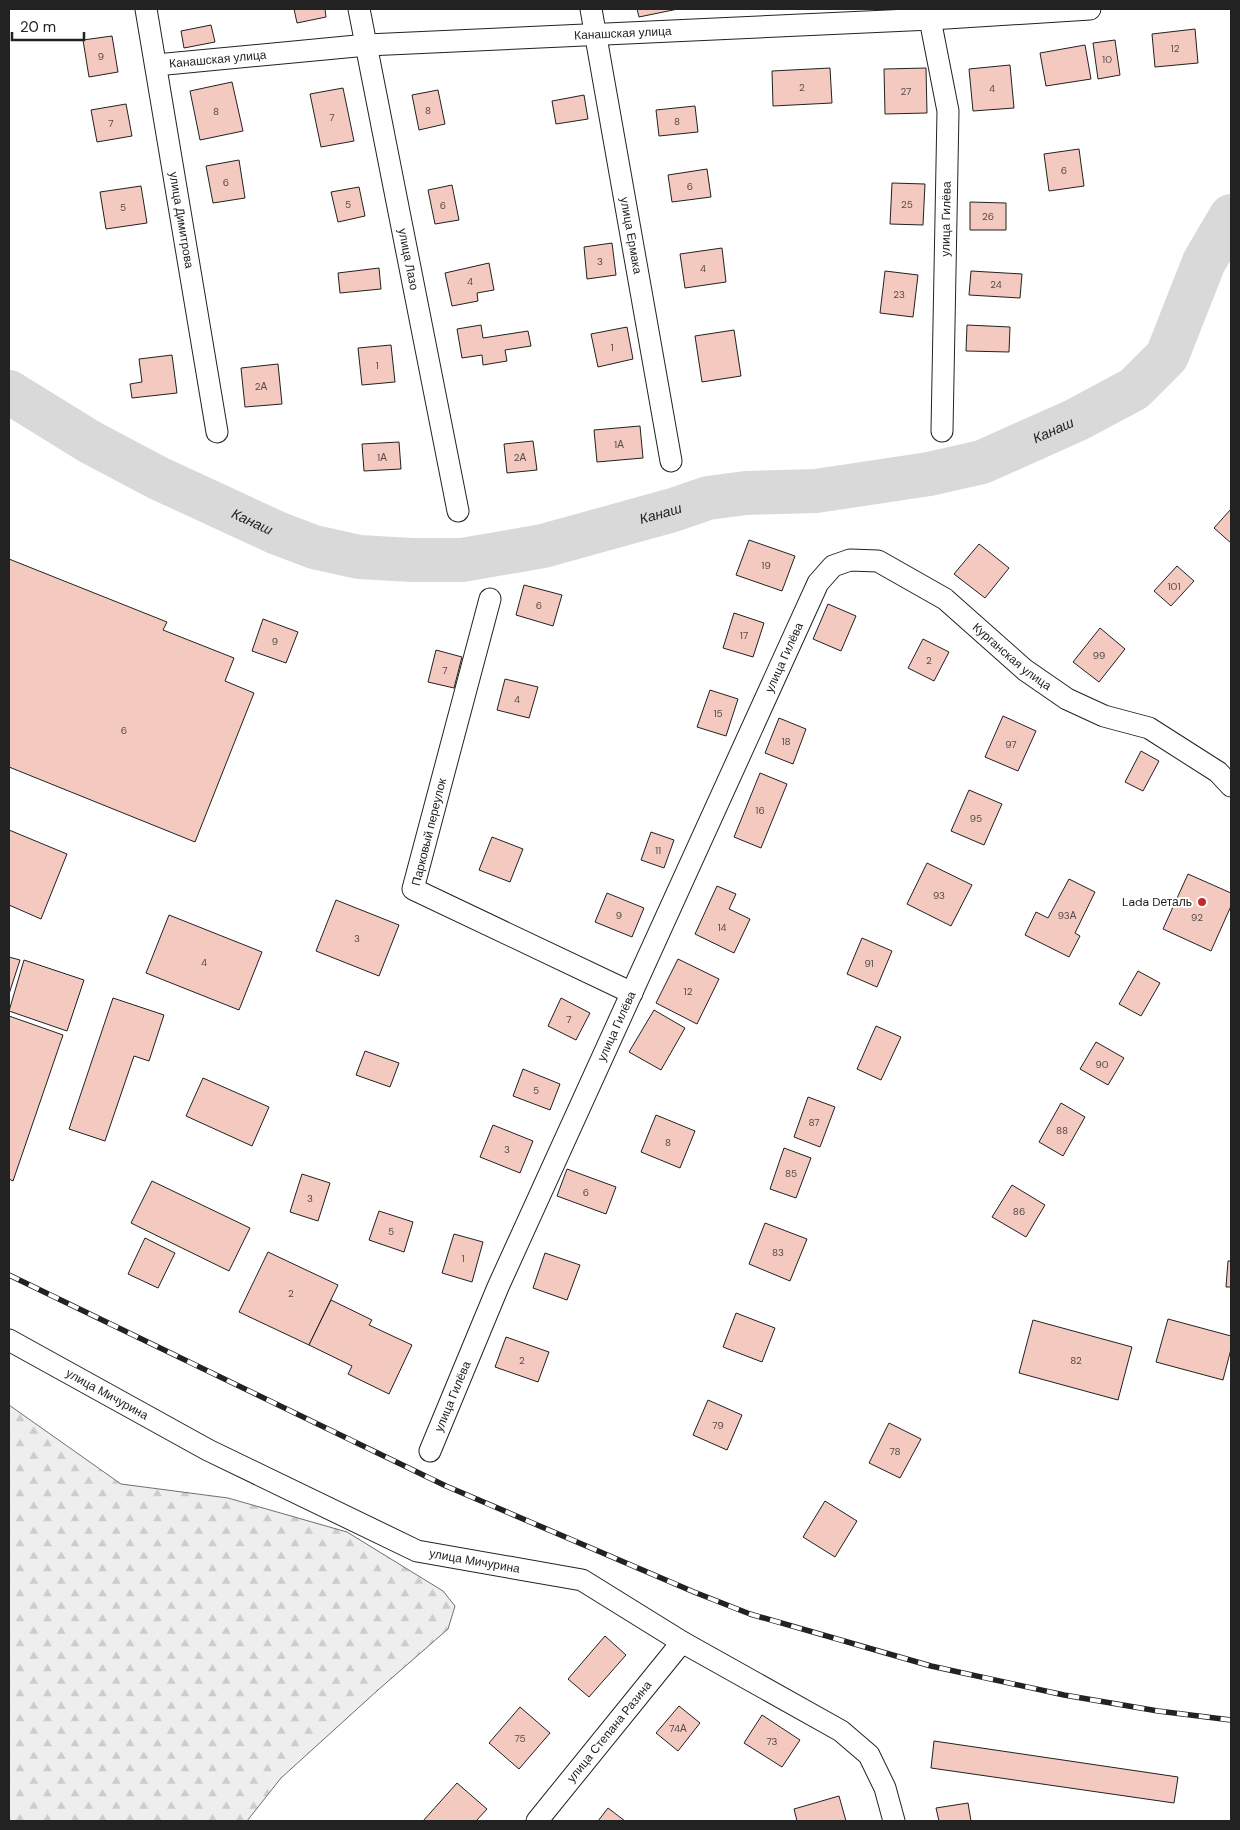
<svg xmlns="http://www.w3.org/2000/svg" width="1240" height="1830" viewBox="0 0 1240 1830" font-family="'DM Sans',sans-serif">
<defs>
<pattern id="forest-firs" width="22" height="20" patternUnits="userSpaceOnUse" patternTransform="scale(1.25)"><rect width="22" height="20" fill="#eee"/><path d="M5 1l3.5 6h-7zM16 11l3.5 6h-7z" fill="#ccc"/></pattern>
</defs>
<rect width="100%" height="100%" fill="#fff"/>
<polygon fill="url(#forest-firs)" stroke="#6f6f6f" points="9,1405 121,1484 228,1498 347,1532 443,1591 455,1606 448,1629 378,1690 281,1778 247,1821 9,1821"/>
<g fill="none" stroke-linecap="round" stroke-linejoin="round">
<path stroke="#d9d9d9" stroke-width="44" id="s1" d="M9,392L90,442L158,478L277,533L314,547L359,557L412,560H462L543,546L673,510L708,498L746,493L816,491L929,474L982,462L1076,420L1134,389L1167,356L1204,262L1231,216"/>
</g>
<g fill="#f3c9c0" stroke="#222">
<polygon points="294,9 325,9 326,17 297,23"/>
<polygon points="637,9 678,9 639,17"/>
<polygon points="211,25 215,42 184,48 181,31"/>
<polygon points="1195,29 1198,63 1155,67 1152,34"/>
<polygon points="112,36 118,72 89,77 83,40"/>
<polygon points="1115,40 1120,75 1098,79 1093,43"/>
<polygon points="1085,45 1091,79 1046,86 1040,53"/>
<polygon points="1010,65 1014,108 973,111 969,69"/>
<polygon points="830,68 832,103 773,106 772,71"/>
<polygon points="926,68 927,113 885,114 884,69"/>
<polygon points="232,82 243,131 200,140 190,91"/>
<polygon points="343,88 354,141 321,147 310,94"/>
<polygon points="438,90 445,124 419,130 412,95"/>
<polygon points="584,95 588,119 556,124 552,101"/>
<polygon points="126,104 132,136 97,142 91,110"/>
<polygon points="695,106 698,132 659,136 656,110"/>
<polygon points="1079,149 1084,186 1049,191 1044,154"/>
<polygon points="239,160 245,198 213,203 206,166"/>
<polygon points="707,169 711,197 672,202 668,175"/>
<polygon points="892,183 925,184 923,225 890,224"/>
<polygon points="452,185 459,220 435,224 428,190"/>
<polygon points="141,186 147,223 106,229 100,192"/>
<polygon points="359,187 365,216 338,222 331,192"/>
<polygon points="970,202 1006,203 1006,230 970,230"/>
<polygon points="612,243 616,275 587,279 584,247"/>
<polygon points="722,248 726,282 685,288 680,254"/>
<polygon points="489,263 494,290 477,293 478,301 452,306 445,273"/>
<polygon points="379,268 381,289 340,293 338,273"/>
<polygon points="885,271 918,275 913,317 880,313"/>
<polygon points="971,271 1022,274 1020,298 969,295"/>
<polygon points="481,325 483,338 528,331 531,346 505,350 507,361 483,365 482,355 462,358 457,329"/>
<polygon points="967,325 1010,327 1009,352 966,351"/>
<polygon points="627,327 633,359 598,367 591,334"/>
<polygon points="734,330 741,376 702,382 695,336"/>
<polygon points="391,345 395,382 362,385 358,348"/>
<polygon points="172,355 177,393 132,398 130,384 142,382 139,359"/>
<polygon points="278,364 282,404 245,407 241,368"/>
<polygon points="640,426 643,458 597,462 594,430"/>
<polygon points="533,441 537,470 507,473 504,444"/>
<polygon points="399,442 401,469 364,471 362,444"/>
<polygon points="1231,509 1231,543 1214,528"/>
<polygon points="749,540 795,556 782,591 736,575"/>
<polygon points="979,544 1009,568 985,598 954,574"/>
<polygon points="9,559 167,622 163,630 234,658 225,681 254,693 195,842 9,767"/>
<polygon points="1177,566 1194,581 1171,606 1154,591"/>
<polygon points="524,585 562,595 553,626 516,615"/>
<polygon points="828,604 856,616 841,651 813,639"/>
<polygon points="734,613 764,623 753,657 723,648"/>
<polygon points="263,619 298,632 286,663 252,651"/>
<polygon points="1100,628 1125,649 1099,682 1073,662"/>
<polygon points="923,639 949,652 934,681 908,668"/>
<polygon points="436,650 462,657 454,688 428,682"/>
<polygon points="505,679 538,687 529,718 497,710"/>
<polygon points="710,690 738,699 726,736 697,727"/>
<polygon points="1003,716 1036,731 1018,771 985,757"/>
<polygon points="779,718 806,729 793,764 765,753"/>
<polygon points="1141,751 1159,761 1143,791 1125,782"/>
<polygon points="760,773 787,784 761,848 734,837"/>
<polygon points="969,790 1002,804 984,845 951,831"/>
<polygon points="9,830 67,854 41,919 9,905"/>
<polygon points="651,832 674,840 664,868 641,860"/>
<polygon points="492,837 523,849 510,882 479,870"/>
<polygon points="927,863 972,885 951,926 907,904"/>
<polygon points="1188,874 1231,893 1231,906 1211,951 1163,929"/>
<polygon points="1069,879 1095,892 1075,933 1080,936 1069,957 1025,935 1036,912 1048,918"/>
<polygon points="717,886 736,894 729,909 750,919 734,953 695,934"/>
<polygon points="607,893 644,908 632,937 595,922"/>
<polygon points="336,900 399,925 379,976 316,951"/>
<polygon points="169,915 262,952 239,1010 146,973"/>
<polygon points="862,938 892,951 877,987 847,974"/>
<polygon points="9,957 20,960 9,994"/>
<polygon points="678,959 719,979 697,1024 656,1003"/>
<polygon points="24,960 84,980 67,1031 9,1011"/>
<polygon points="1138,971 1160,983 1141,1016 1119,1004"/>
<polygon points="113,998 164,1015 149,1061 134,1056 105,1141 69,1129"/>
<polygon points="561,998 590,1013 576,1040 548,1026"/>
<polygon points="654,1010 685,1028 661,1070 629,1052"/>
<polygon points="9,1016 63,1035 13,1181 9,1179"/>
<polygon points="876,1026 901,1037 881,1080 857,1069"/>
<polygon points="1096,1042 1124,1058 1108,1085 1080,1069"/>
<polygon points="365,1051 399,1063 390,1087 356,1075"/>
<polygon points="523,1069 560,1084 550,1110 513,1096"/>
<polygon points="203,1078 269,1107 252,1146 186,1116"/>
<polygon points="808,1097 835,1107 820,1147 794,1137"/>
<polygon points="1061,1103 1085,1117 1063,1156 1039,1142"/>
<polygon points="656,1115 695,1131 680,1168 641,1152"/>
<polygon points="493,1125 533,1141 520,1173 480,1157"/>
<polygon points="784,1148 811,1158 796,1198 770,1189"/>
<polygon points="567,1169 616,1187 606,1214 557,1196"/>
<polygon points="302,1174 330,1183 318,1221 290,1212"/>
<polygon points="152,1181 250,1228 229,1271 131,1223"/>
<polygon points="1012,1185 1045,1205 1026,1237 992,1217"/>
<polygon points="379,1211 413,1222 404,1252 369,1240"/>
<polygon points="765,1223 807,1239 790,1281 749,1264"/>
<polygon points="454,1234 483,1242 472,1282 442,1273"/>
<polygon points="145,1238 175,1253 158,1288 128,1274"/>
<polygon points="268,1252 338,1285 309,1345 239,1312"/>
<polygon points="545,1253 580,1265 567,1300 533,1288"/>
<polygon points="1228,1261 1231,1261 1231,1287 1226,1287"/>
<polygon points="331,1300 372,1320 369,1325 412,1345 389,1394 348,1374 352,1366 309,1345"/>
<polygon points="736,1313 775,1328 762,1362 723,1347"/>
<polygon points="1168,1319 1231,1336 1231,1349 1223,1380 1156,1362"/>
<polygon points="1033,1320 1132,1347 1118,1400 1019,1373"/>
<polygon points="506,1337 549,1352 538,1382 495,1367"/>
<polygon points="708,1400 742,1415 727,1450 693,1435"/>
<polygon points="889,1423 921,1439 900,1478 869,1463"/>
<polygon points="825,1501 857,1521 835,1557 803,1537"/>
<polygon points="605,1636 626,1655 589,1697 568,1679"/>
<polygon points="679,1706 700,1723 678,1751 656,1733"/>
<polygon points="520,1707 550,1733 519,1769 489,1743"/>
<polygon points="762,1715 800,1740 782,1767 744,1743"/>
<polygon points="934,1741 1178,1777 1174,1803 931,1768"/>
<polygon points="457,1783 487,1809 476,1821 423,1821"/>
<polygon points="839,1796 846,1821 797,1821 794,1809"/>
<polygon points="968,1803 971,1821 939,1821 936,1808"/>
<polygon points="608,1808 625,1821 598,1821"/>
</g>
<g fill="none" stroke-linecap="round" stroke-linejoin="round">
<defs>
<g id="minor">
<path id="s2" d="M146,9L217,432"/>
<path id="s3" d="M359,9L458,511"/>
<path id="s4" d="M591,9L671,461"/>
<polyline points="928,9 948,111 942,431"/>
<path id="s5" d="M156,65L367,45L931,19L1090,9"/>
<polyline points="490,599 413,889 632,993"/>
<path id="s6" d="M9,1340L208,1450L417,1551L582,1580L682,1642L841,1731L869,1755L885,1788L894,1821"/>
<path id="s7" d="M430,1451L498,1287L818,583L833,566L850,560L878,561L945,599L1025,670L1067,699L1104,716L1149,728L1218,772L1231,786"/>
<path id="s8" d="M537,1821L682,1642"/>
</g>
</defs>
<use href="#minor" stroke="#222" stroke-width="23"/>
<use href="#minor" stroke="#fff" stroke-width="21"/>
<defs>
<polyline id="rail" points="9,1275 446,1486 694,1592 750,1614 931,1666 1064,1695 1158,1711 1231,1720"/>
</defs>
<use href="#rail" stroke="#222" stroke-width="5.5"/>
<use href="#rail" stroke="#fff" stroke-width="4" stroke-dasharray="11" stroke-linecap="butt"/>
</g>
<circle fill="#c62828" stroke="#fff" stroke-width="2" cx="1202" cy="902" r="5"/>
<g text-anchor="middle" stroke-width="4" stroke-linejoin="round" paint-order="stroke">
<g font-size="10" fill="#564c4a">
<text x="1175" y="52">12</text>
<text x="101" y="60">9</text>
<text x="1107" y="63">10</text>
<text x="802" y="91">2</text>
<text x="992" y="92">4</text>
<text x="906" y="95">27</text>
<text x="428" y="114">8</text>
<text x="216" y="115">8</text>
<text x="332" y="121">7</text>
<text x="677" y="125">8</text>
<text x="111" y="127">7</text>
<text x="1064" y="174">6</text>
<text x="226" y="186">6</text>
<text x="690" y="190">6</text>
<text x="348" y="208">5</text>
<text x="907" y="208">25</text>
<text x="443" y="209">6</text>
<text x="123" y="211">5</text>
<text x="988" y="220">26</text>
<text x="600" y="265">3</text>
<text x="703" y="272">4</text>
<text x="470" y="285">4</text>
<text x="996" y="288">24</text>
<text x="899" y="298">23</text>
<text x="612" y="351">1</text>
<text x="377" y="369">1</text>
<text x="261" y="390">2А</text>
<text x="619" y="448">1А</text>
<text x="382" y="461">1А</text>
<text x="520" y="461">2А</text>
<text x="766" y="569">19</text>
<text x="1174" y="590">101</text>
<text x="539" y="609">6</text>
<text x="744" y="639">17</text>
<text x="275" y="645">9</text>
<text x="1099" y="659">99</text>
<text x="929" y="664">2</text>
<text x="445" y="674">7</text>
<text x="517" y="703">4</text>
<text x="718" y="717">15</text>
<text x="124" y="734">6</text>
<text x="786" y="745">18</text>
<text x="1011" y="748">97</text>
<text x="760" y="814">16</text>
<text x="976" y="822">95</text>
<text x="658" y="854">11</text>
<text x="939" y="899">93</text>
<text x="619" y="919">9</text>
<text x="1067" y="919">93А</text>
<text x="1197" y="921">92</text>
<text x="722" y="931">14</text>
<text x="357" y="942">3</text>
<text x="204" y="966">4</text>
<text x="869" y="967">91</text>
<text x="688" y="995">12</text>
<text x="569" y="1023">7</text>
<text x="1102" y="1068">90</text>
<text x="536" y="1094">5</text>
<text x="814" y="1126">87</text>
<text x="1062" y="1134">88</text>
<text x="668" y="1146">8</text>
<text x="507" y="1153">3</text>
<text x="791" y="1177">85</text>
<text x="586" y="1196">6</text>
<text x="310" y="1202">3</text>
<text x="1019" y="1215">86</text>
<text x="391" y="1235">5</text>
<text x="778" y="1256">83</text>
<text x="463" y="1262">1</text>
<text x="291" y="1297">2</text>
<text x="522" y="1364">2</text>
<text x="1076" y="1364">82</text>
<text x="718" y="1429">79</text>
<text x="895" y="1455">78</text>
<text x="678" y="1732">74А</text>
<text x="520" y="1742">75</text>
<text x="772" y="1745">73</text>
</g>
<g font-size="12" fill="#222" stroke="#fff">
<text dy="4" stroke="none"><textPath href="#s5" startOffset="468">Канашская улица</textPath></text>
<text dy="4" stroke="none"><textPath href="#s5" startOffset="62">Канашская улица</textPath></text>
<text transform="translate(946 219) rotate(-89)" y="4">улица Гилёва</text>
<text dy="4" stroke="none"><textPath href="#s2" startOffset="214">улица Димитрова</textPath></text>
<text dy="4" stroke="none"><textPath href="#s4" startOffset="230">улица Ермака</textPath></text>
<text dy="4" stroke="none"><textPath href="#s3" startOffset="255">улица Лазо</textPath></text>
<text dy="4" stroke="none"><textPath href="#s7" startOffset="1185">Курганская улица</textPath></text>
<text dy="4" stroke="none"><textPath href="#s7" startOffset="869">улица Гилёва</textPath></text>
<text transform="translate(429 832) rotate(-76)" y="4">Парковый переулок</text>
<text dy="4" stroke="none"><textPath href="#s7" startOffset="464">улица Гилёва</textPath></text>
<text dy="4" stroke="none"><textPath href="#s6" startOffset="112">улица Мичурина</textPath></text>
<text dy="4" stroke="none"><textPath href="#s7" startOffset="59">улица Гилёва</textPath></text>
<text dy="4" stroke="none"><textPath href="#s6" startOffset="518">улица Мичурина</textPath></text>
<text dy="4" stroke="none"><textPath href="#s8" startOffset="115">улица Степана Разина</textPath></text>
</g>
<g font-size="12" fill="#222" stroke="#fff" text-anchor="end">
<text x="1192" y="906">Lada Dеталь</text>
</g>
<g font-size="14" font-style="italic" fill="#222" stroke="#fff">
<text dy="5" stroke="none"><textPath href="#s1" startOffset="1101">Канаш</textPath></text>
<text dy="5" stroke="none"><textPath href="#s1" startOffset="696">Канаш</textPath></text>
<text dy="5" stroke="none"><textPath href="#s1" startOffset="276">Канаш</textPath></text>
</g>
</g>
<rect width="1240" height="1830" fill="none" stroke="#222222" stroke-width="20"/>
<path d="M12 32v8h72v-8" fill="none" stroke="#222222" stroke-width="2.5"/>
<text x="20" y="32" font-size="15" fill="#222222" stroke="#ffffff" stroke-width="4" paint-order="stroke">20 m</text>
</svg>
